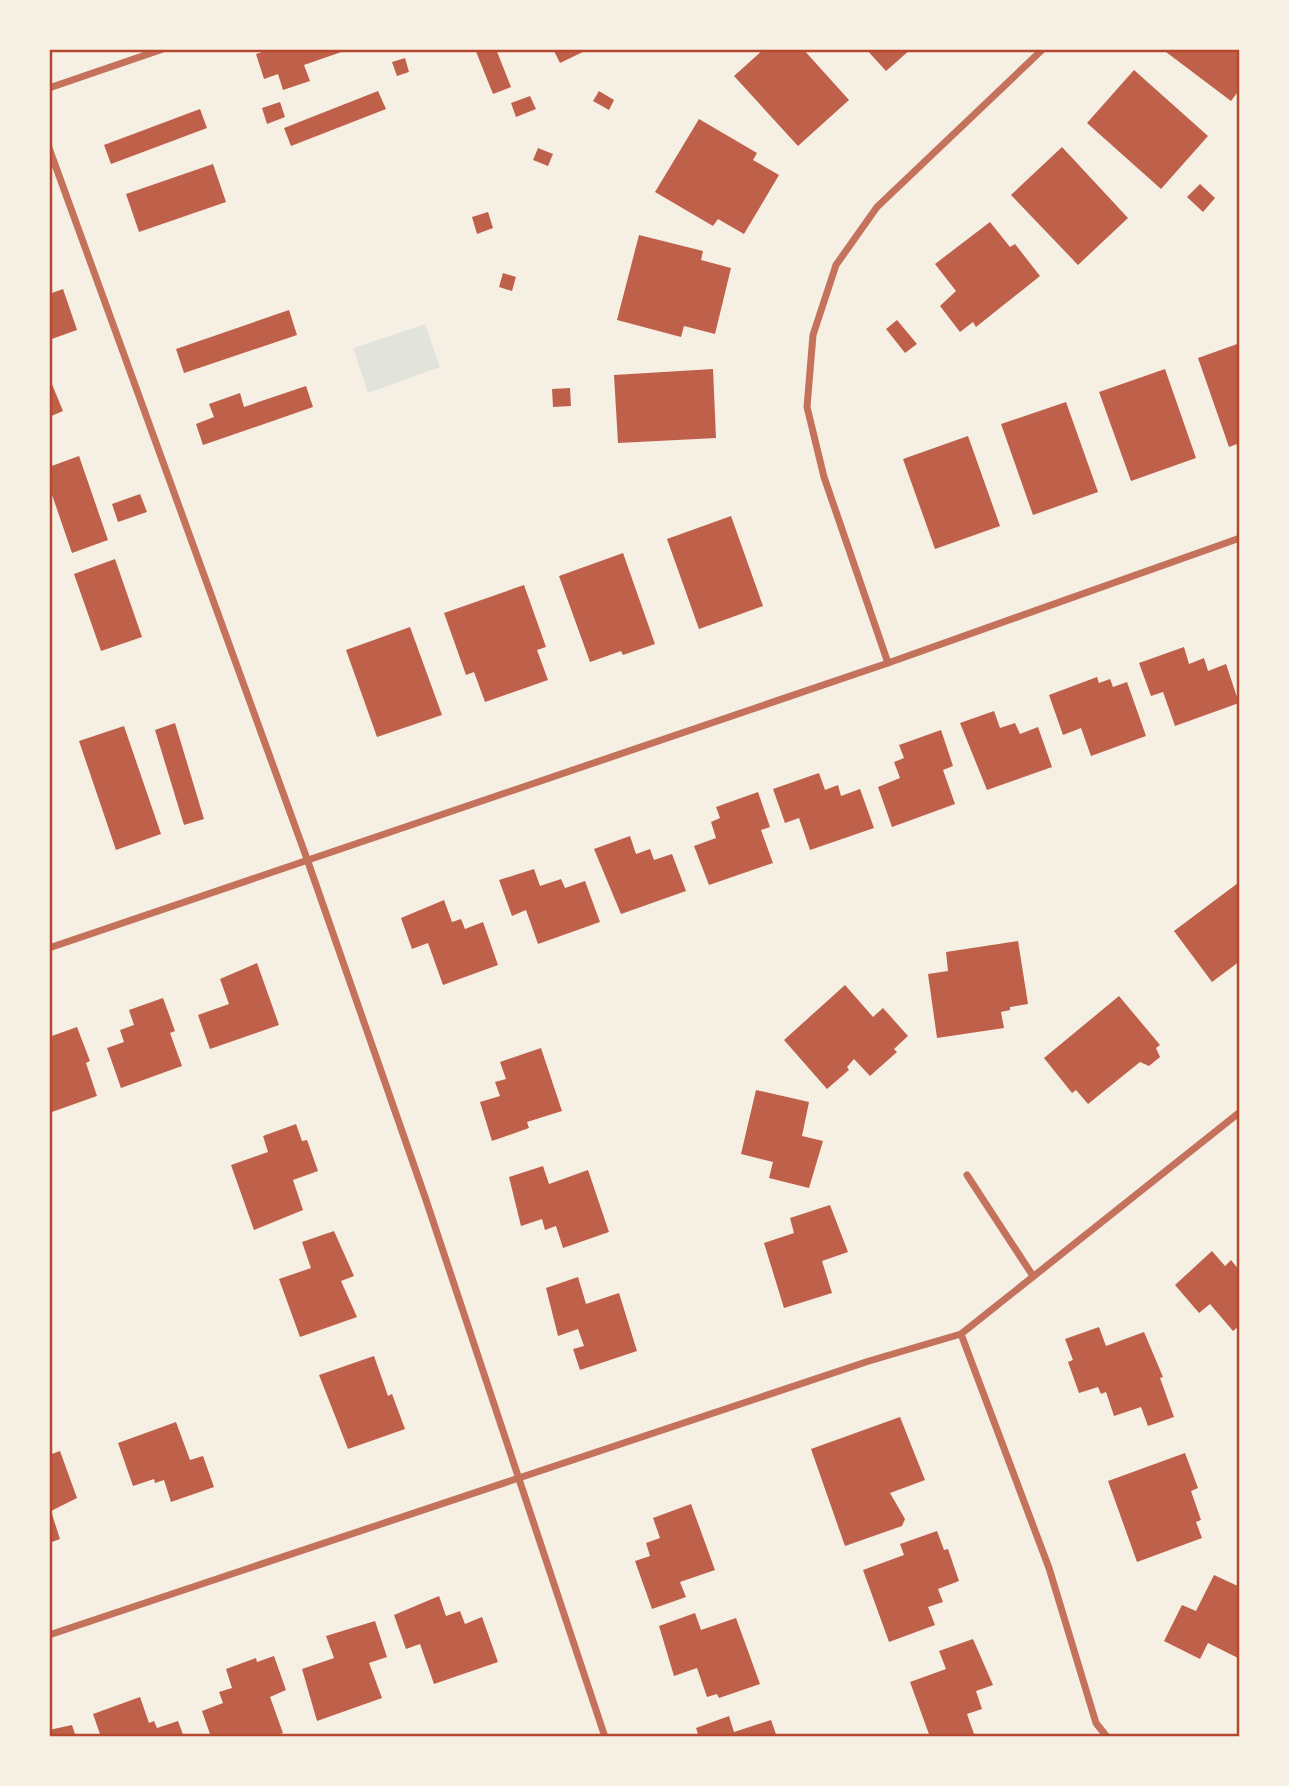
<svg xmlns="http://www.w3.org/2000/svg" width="1289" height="1786" viewBox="0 0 1289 1786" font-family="Jost,sans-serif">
<rect width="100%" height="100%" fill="#f6efe4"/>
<polygon fill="#e2e4dc" points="425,324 440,367 368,393 353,348"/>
<g fill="#bf614a">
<polygon points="271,49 350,49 304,65 310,81 283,90 278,74 264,79 256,54"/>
<polygon points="475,49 496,49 511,87 493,94"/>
<polygon points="553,49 589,49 560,63"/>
<polygon points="764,49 803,49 849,100 798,146 734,76"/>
<polygon points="866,49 911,49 886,71"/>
<polygon points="1162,49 1240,49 1240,89 1231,101"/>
<polygon points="405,58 409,72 397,76 392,62"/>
<polygon points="1134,70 1208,136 1161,189 1087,123"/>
<polygon points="378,91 386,109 291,146 284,128"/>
<polygon points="599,91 614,100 609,110 593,101"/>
<polygon points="530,96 536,109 516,117 511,103"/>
<polygon points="280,102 285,117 267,124 262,108"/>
<polygon points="200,109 207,128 111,164 104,145"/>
<polygon points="699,119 757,153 753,160 779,175 744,234 718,219 713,226 655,192"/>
<polygon points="1062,147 1128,218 1078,265 1011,195"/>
<polygon points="538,148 553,154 548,166 533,160"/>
<polygon points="213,164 226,202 139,232 126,194"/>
<polygon points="1200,184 1215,198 1203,212 1187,197"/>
<polygon points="488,212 493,228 477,234 472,217"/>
<polygon points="990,222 1010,247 1015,244 1040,276 976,327 973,322 960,332 940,306 956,291 935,264"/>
<polygon points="639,235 703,251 701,260 731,268 715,334 684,326 681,337 617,320"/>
<polygon points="503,273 516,277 512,291 499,287"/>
<polygon points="63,289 77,330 49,340 49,294"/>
<polygon points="289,310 297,335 184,373 176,349"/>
<polygon points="897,320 917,344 905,353 886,329"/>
<polygon points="1240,343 1240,443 1229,447 1198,358"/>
<polygon points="713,369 716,438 618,443 614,375"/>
<polygon points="1165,369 1196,458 1131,481 1099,392"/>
<polygon points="49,377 63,411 49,417"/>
<polygon points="306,386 313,407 203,445 196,424 214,417 209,404 240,393 244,407"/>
<polygon points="570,388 571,406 553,407 552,389"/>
<polygon points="1066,402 1098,492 1033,515 1001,424"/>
<polygon points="968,436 1000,526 935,549 903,459"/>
<polygon points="79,456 108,540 72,553 49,486 49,467"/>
<polygon points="140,494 147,512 118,522 112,504"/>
<polygon points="731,516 763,606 699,629 667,539"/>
<polygon points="623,553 655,644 623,655 621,651 590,662 559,576"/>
<polygon points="115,559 142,637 101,651 74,574"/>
<polygon points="524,585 546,647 537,650 548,680 485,702 474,672 466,675 444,613"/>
<polygon points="410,627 442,715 377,737 346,650"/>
<polygon points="1184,647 1189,664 1204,658 1208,671 1226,664 1239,703 1175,726 1163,692 1151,696 1139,663"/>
<polygon points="1097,677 1099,683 1110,679 1113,687 1127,682 1146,736 1091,756 1081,728 1063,735 1049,695"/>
<polygon points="994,711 1000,728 1015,723 1020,734 1038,727 1052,767 987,790 960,723"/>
<polygon points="175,723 204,819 184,825 155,730"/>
<polygon points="124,726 161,834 116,850 79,741"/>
<polygon points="941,730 953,766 943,770 955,804 892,827 878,787 900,778 894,762 904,758 899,745"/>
<polygon points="819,773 825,790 838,785 841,796 860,789 874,828 810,850 799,818 785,823 773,789"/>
<polygon points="758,792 770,827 761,830 773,863 709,885 694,846 716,838 711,822 720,818 716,807"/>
<polygon points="630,836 636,854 650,849 654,860 672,854 686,891 621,914 594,849"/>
<polygon points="534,869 540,886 561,879 565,888 585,881 600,922 538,944 526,910 512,916 499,880"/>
<polygon points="1238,883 1240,961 1212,982 1174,931"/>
<polygon points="444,900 452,922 461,919 465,929 483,922 498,965 443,985 428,943 412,949 401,918"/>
<polygon points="1018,941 1028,1004 1010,1007 1010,1010 1001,1012 1004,1028 937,1038 928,974 948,971 946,952"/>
<polygon points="257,963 279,1025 210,1049 198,1015 229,1004 220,979"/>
<polygon points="845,985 873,1017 883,1008 908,1036 894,1049 897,1052 870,1076 854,1059 847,1067 849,1070 827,1089 784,1040"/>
<polygon points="1119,996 1160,1045 1156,1048 1160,1057 1149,1066 1140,1062 1088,1104 1076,1090 1072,1093 1044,1058"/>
<polygon points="163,998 175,1031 170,1033 182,1066 121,1088 107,1048 124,1042 120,1030 134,1025 129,1010"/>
<polygon points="77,1027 90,1061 86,1063 97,1096 49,1113 49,1037"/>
<polygon points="541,1048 562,1111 527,1122 529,1128 492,1141 480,1102 500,1096 495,1082 506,1079 500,1062"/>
<polygon points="756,1090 809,1102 802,1136 823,1141 809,1188 769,1178 773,1162 741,1154"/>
<polygon points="296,1124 302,1141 307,1140 318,1171 293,1180 303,1210 254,1230 231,1165 268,1152 263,1136"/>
<polygon points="543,1166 549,1184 588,1170 609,1232 563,1248 556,1226 545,1230 542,1219 521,1226 509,1177"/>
<polygon points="830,1205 848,1252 822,1261 832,1293 784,1308 764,1243 794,1233 790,1218"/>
<polygon points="334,1231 354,1276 341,1281 357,1317 300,1337 279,1279 311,1268 302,1242"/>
<polygon points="1212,1251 1225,1266 1231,1260 1240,1271 1240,1325 1233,1331 1210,1304 1199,1313 1175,1285"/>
<polygon points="578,1277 586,1304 619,1293 637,1351 580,1370 573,1349 584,1346 578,1329 558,1336 546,1288"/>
<polygon points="1099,1327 1106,1346 1144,1332 1163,1377 1160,1378 1174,1417 1148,1426 1141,1407 1114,1416 1106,1392 1101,1394 1098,1387 1079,1393 1068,1362 1073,1360 1065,1339"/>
<polygon points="374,1356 388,1396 392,1394 405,1429 348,1449 319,1375"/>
<polygon points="900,1417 925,1480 890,1493 905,1519 902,1526 845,1546 811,1449"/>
<polygon points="176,1422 190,1460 203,1456 214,1487 171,1502 164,1480 155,1483 154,1479 133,1486 118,1443"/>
<polygon points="60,1451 77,1498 51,1511 60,1539 49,1543 49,1455"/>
<polygon points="1185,1453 1198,1488 1191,1491 1201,1520 1196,1522 1202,1538 1137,1562 1108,1481"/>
<polygon points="691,1504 715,1570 680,1582 686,1597 652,1609 635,1561 650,1556 646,1543 660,1538 653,1518"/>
<polygon points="937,1531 944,1550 948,1549 959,1581 938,1589 943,1602 928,1607 935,1625 889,1642 863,1570 904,1555 900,1544"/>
<polygon points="1214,1575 1240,1587 1240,1659 1208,1643 1200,1659 1164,1641 1182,1605 1196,1611"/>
<polygon points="439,1596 446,1616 460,1611 465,1624 482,1617 498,1662 434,1684 420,1644 406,1649 394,1615"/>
<polygon points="695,1613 701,1630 736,1618 760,1684 719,1698 717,1694 707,1697 697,1668 674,1676 659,1626"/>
<polygon points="375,1621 387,1657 369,1663 382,1698 317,1721 302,1669 334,1658 326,1636"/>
<polygon points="973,1639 993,1685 976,1691 982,1709 967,1714 974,1734 930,1737 910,1682 946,1669 939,1651"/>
<polygon points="274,1656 286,1690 270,1697 283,1733 272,1737 211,1737 202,1711 223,1703 219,1692 232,1688 226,1669 256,1658 257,1662"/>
<polygon points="140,1697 149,1723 154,1721 157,1728 178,1721 184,1737 101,1737 93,1714"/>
<polygon points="729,1716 734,1732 771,1720 777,1737 699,1737 696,1728"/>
<polygon points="72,1725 76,1737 49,1737 49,1730"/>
</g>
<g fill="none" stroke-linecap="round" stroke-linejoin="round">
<g stroke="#c5725c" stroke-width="7">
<polyline points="49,88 163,49"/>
<polyline points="49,148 307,859 425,1197 605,1737"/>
<polyline points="888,663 824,477 807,407 813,335 836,265 877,207 1043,49"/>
<polyline points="49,948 888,663 1240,538"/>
<polyline points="967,1175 1033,1276"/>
<polyline points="961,1334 1049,1568 1096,1723 1107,1737"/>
<polyline points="49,1635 869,1361 961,1334 1240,1112"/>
</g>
</g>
<rect width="1289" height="1786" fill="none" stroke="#f6efe4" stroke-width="102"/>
<rect x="51" y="51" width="1187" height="1684" fill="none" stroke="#b5482f" stroke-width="2.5"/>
</svg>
